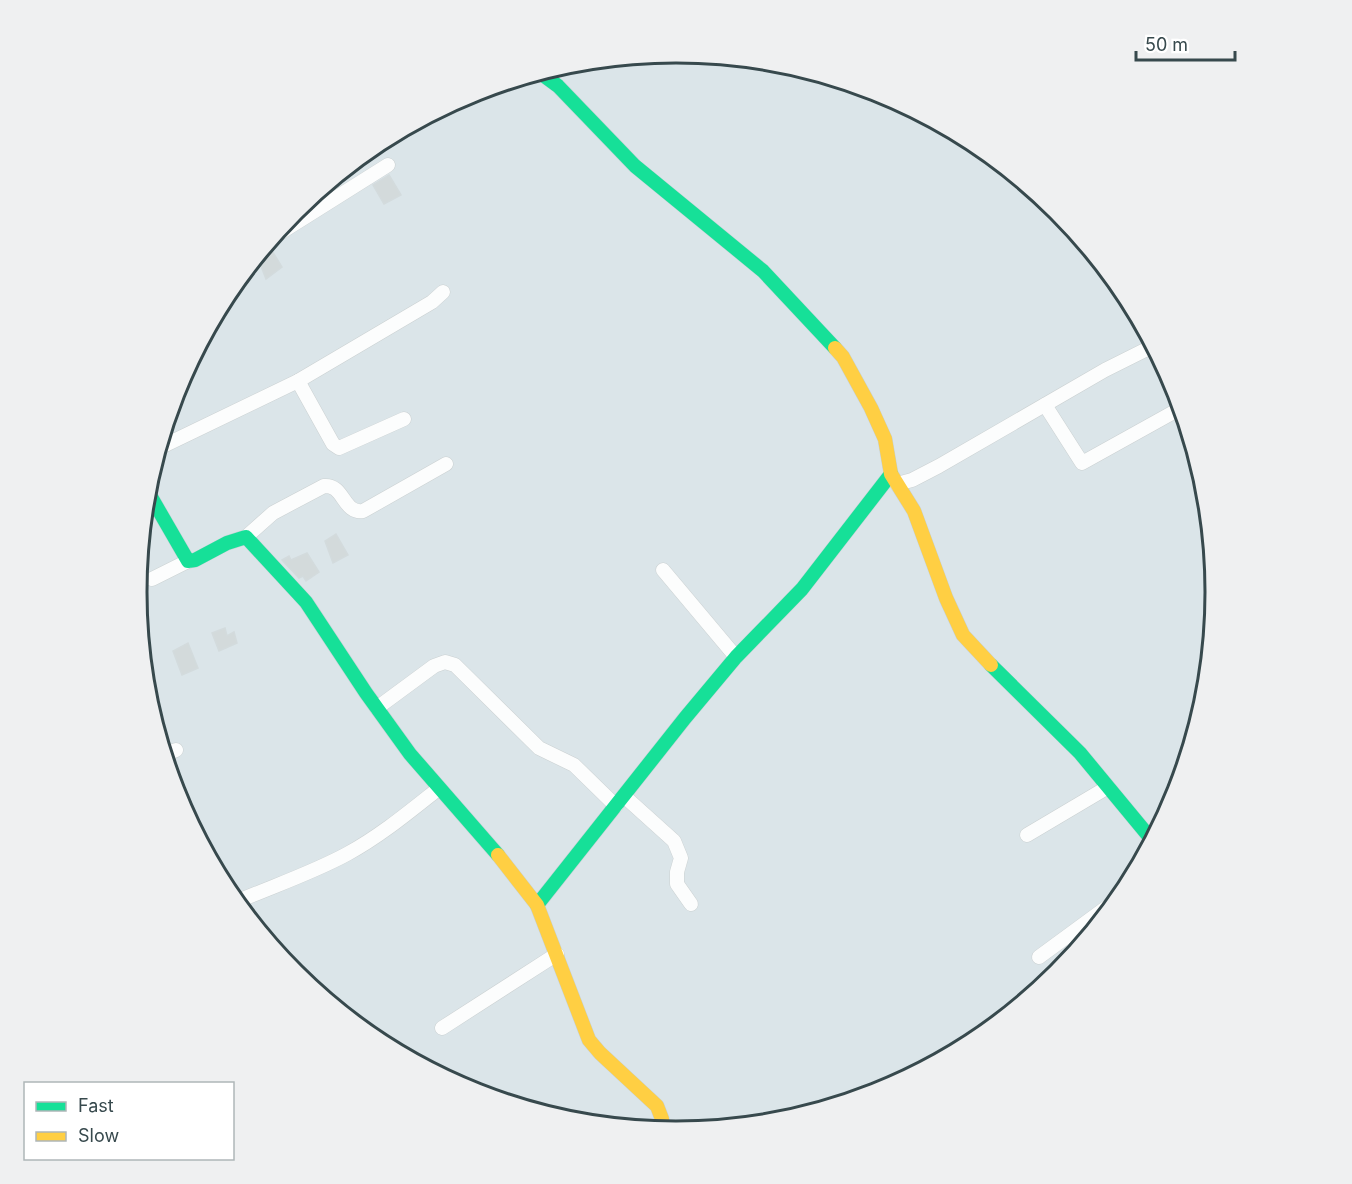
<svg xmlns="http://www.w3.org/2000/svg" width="1352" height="1184" viewBox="0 0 1352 1184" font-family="Inter,sans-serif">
<rect width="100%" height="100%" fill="#eef3f4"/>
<circle fill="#dbe5e9" cx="676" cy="592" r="538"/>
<g fill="#d3dadb" stroke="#d3dbdd" stroke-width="1.5">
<polygon points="389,175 401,195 384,204 373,185"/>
<polygon points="271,249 282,267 266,279 257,256 260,253"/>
<polygon points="336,534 348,555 333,563 325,541"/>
<polygon points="307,553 319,572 306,581 303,576 299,578 282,560 289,556 291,560"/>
<polygon points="225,628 227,636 234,632 237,643 219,651 212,633"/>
<polygon points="188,643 198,668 182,675 173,651"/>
</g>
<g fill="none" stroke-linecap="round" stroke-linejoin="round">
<defs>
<g id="street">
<polyline points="272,238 388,165"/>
<polyline points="234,284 240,281 238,279"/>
<polyline points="298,381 333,444 339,448 404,419"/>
<polyline points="1045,405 1082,463 1181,408"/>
<polyline points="159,448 298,381 432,302 443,292"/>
<polyline points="897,484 912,480 939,466 1105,370 1153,346"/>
<path d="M246,537L273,513L324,486C344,484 343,514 363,511L446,464"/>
<polyline points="663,570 736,657"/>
<polyline points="152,579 188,561"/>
<polyline points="377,708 434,666 445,662 455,665 539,748 574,765 616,806"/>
<polyline points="164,755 176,750"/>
<polyline points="624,796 674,841 681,858 677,872 677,884 691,904"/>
<polyline points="1027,835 1108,787"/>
<path d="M236,902C273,886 312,873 347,854C380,836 409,812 438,789"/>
<polyline points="1039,957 1118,899"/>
<polyline points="442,1028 557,954"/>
</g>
<g id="fast">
<polyline points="539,72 558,86 635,166 763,271 835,348"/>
<polyline points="147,490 188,561 195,560 227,543 246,537 306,602 366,693 410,754 498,855"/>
<polyline points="991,665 1080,753 1152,840"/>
<polyline points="537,905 685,718 736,657 802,589 891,474"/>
</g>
<g id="slow">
<polyline points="835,348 843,357 871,408 885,439 891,474 914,511 946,598 963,635 991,665"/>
<polyline points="498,855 537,905 589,1040 600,1053 657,1106 662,1119 661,1130"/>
</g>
</defs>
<use href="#street" stroke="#cbd1d2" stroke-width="15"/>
<use href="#fast" stroke="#c6d1d5" stroke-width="15"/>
<use href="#slow" stroke="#c6d1d5" stroke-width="15"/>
<use href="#street" stroke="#fcfdfd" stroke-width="14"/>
<use href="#fast" stroke="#16e098" stroke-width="14"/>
<use href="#slow" stroke="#ffcf43" stroke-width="14"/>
</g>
<path d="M0 0H1352V1184H0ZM147 592a529 529 0 1 1 1058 0a529 529 0 1 1-1058 0Z" fill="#eff0f1" fill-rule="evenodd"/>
<path fill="none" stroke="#37494d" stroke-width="3" d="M147 592a529 529 0 1 1 1058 0a529 529 0 1 1-1058 0Z"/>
<rect x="24" y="1082" width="210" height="78" fill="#ffffff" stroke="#afb6b8" stroke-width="1.5"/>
<rect x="36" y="1102" width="30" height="9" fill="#16e098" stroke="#afb6b8" stroke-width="1.5"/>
<text x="78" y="1112" font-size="18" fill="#37494d">Fast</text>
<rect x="36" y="1132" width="30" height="9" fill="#ffcf43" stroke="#afb6b8" stroke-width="1.5"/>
<text x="78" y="1142" font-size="18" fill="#37494d">Slow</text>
<path d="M1136 51v9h99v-9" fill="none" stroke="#37494d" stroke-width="3"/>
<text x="1145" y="51" font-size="18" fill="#37494d" stroke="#ffffff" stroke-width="4.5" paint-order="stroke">50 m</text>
</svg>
